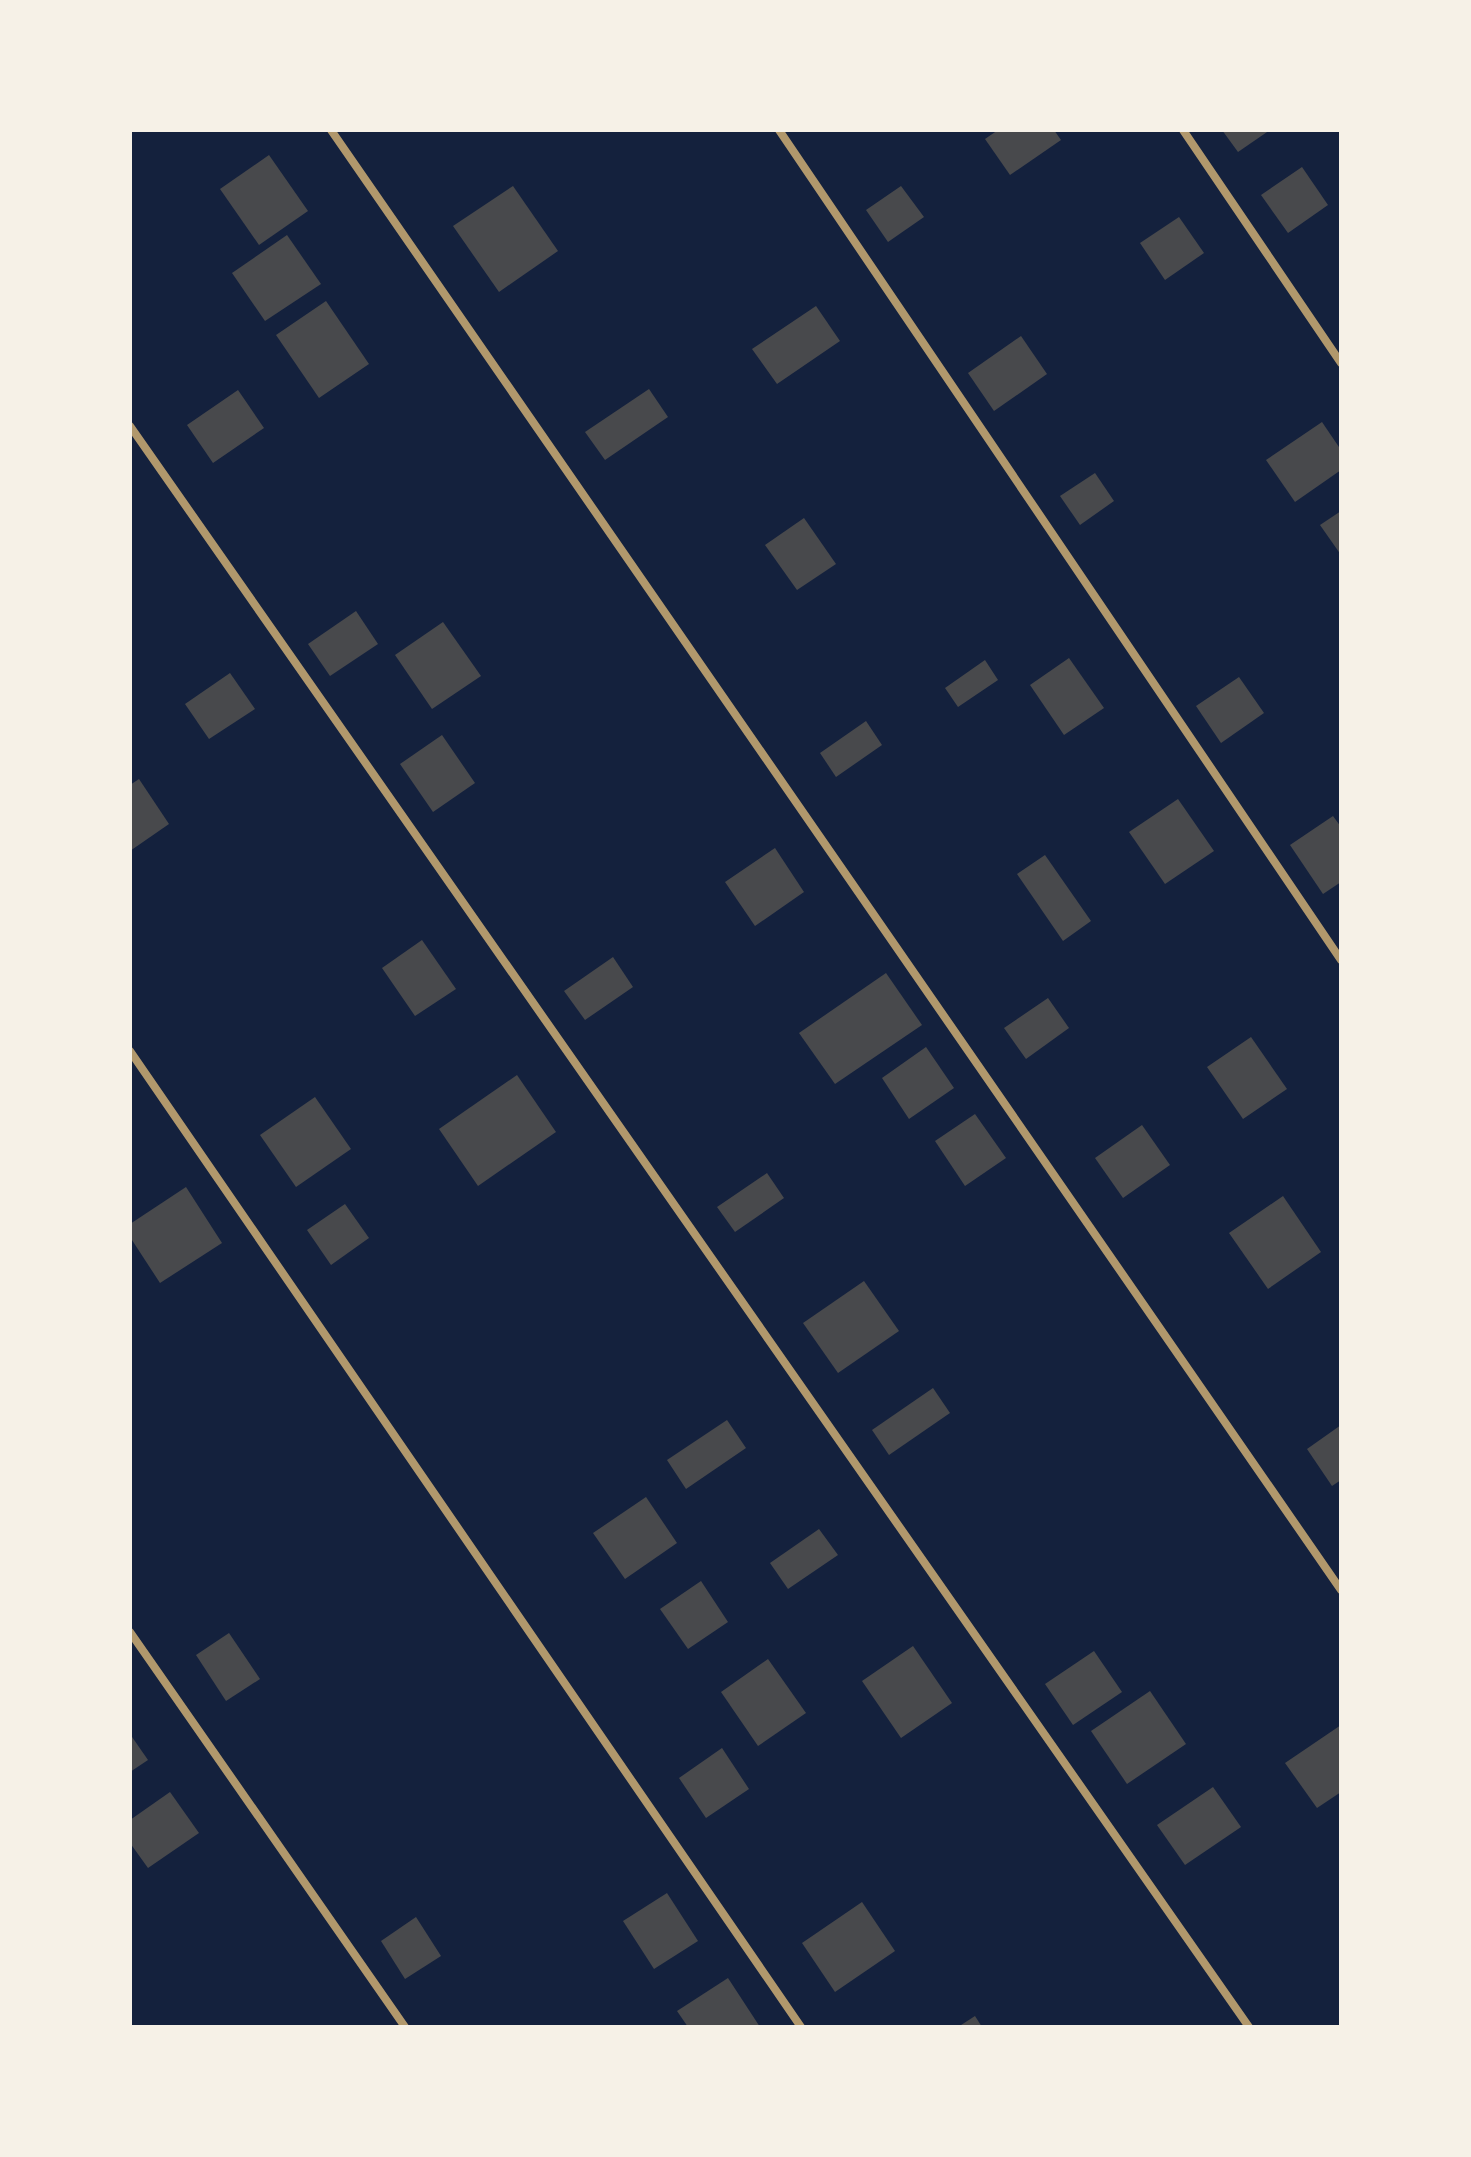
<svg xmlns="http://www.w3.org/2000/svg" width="1471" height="2157" viewBox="0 0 1471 2157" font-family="'Source Serif 4',serif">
<rect width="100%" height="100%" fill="#14213d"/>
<g fill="#48494c">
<polygon points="998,130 1054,130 1061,140 1010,175 985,139"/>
<polygon points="1222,130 1270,130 1238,152"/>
<polygon points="269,155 308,211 259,245 220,189"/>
<polygon points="1302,167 1328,205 1288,233 1261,195"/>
<polygon points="513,186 558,251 499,292 453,226"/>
<polygon points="901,186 924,217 888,242 866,210"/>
<polygon points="1179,217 1204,253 1165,280 1140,243"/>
<polygon points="287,235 321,284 265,321 232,273"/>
<polygon points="326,301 369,364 319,398 276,335"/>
<polygon points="816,306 840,341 777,384 752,349"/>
<polygon points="1021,336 1047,374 994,411 968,373"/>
<polygon points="649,389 668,417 605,460 585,432"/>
<polygon points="238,390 264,428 213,463 187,425"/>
<polygon points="1322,422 1341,450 1341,470 1295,502 1266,460"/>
<polygon points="1095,473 1114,501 1080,525 1060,496"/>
<polygon points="1341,511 1341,555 1320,525"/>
<polygon points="804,518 836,564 797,590 765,545"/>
<polygon points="356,611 378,644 330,676 308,644"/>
<polygon points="443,622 481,676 432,709 395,655"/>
<polygon points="1069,658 1104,708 1064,735 1030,685"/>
<polygon points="985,660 998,680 958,707 945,688"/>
<polygon points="230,673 255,709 209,739 185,704"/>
<polygon points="1239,677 1264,713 1221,743 1196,706"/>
<polygon points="866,721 882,745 836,777 820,753"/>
<polygon points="442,735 475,783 433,812 400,764"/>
<polygon points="139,779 169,824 130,851 130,785"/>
<polygon points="1178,799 1214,851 1165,884 1129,832"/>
<polygon points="1333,816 1341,827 1341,882 1323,894 1290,845"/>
<polygon points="775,848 804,892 755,926 725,882"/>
<polygon points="1045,855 1091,921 1063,941 1017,874"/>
<polygon points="422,940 456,989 415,1016 382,968"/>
<polygon points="613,957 633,987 585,1020 564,991"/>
<polygon points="886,973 922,1025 835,1084 799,1033"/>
<polygon points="1048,998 1069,1028 1026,1059 1004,1028"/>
<polygon points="1251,1037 1287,1089 1243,1119 1207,1067"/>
<polygon points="926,1047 954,1088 909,1119 882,1078"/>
<polygon points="517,1075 556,1132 478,1186 439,1129"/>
<polygon points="315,1097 351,1149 296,1187 260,1135"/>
<polygon points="975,1114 1006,1158 965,1186 935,1141"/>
<polygon points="1142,1125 1170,1165 1123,1198 1095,1158"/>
<polygon points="767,1173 784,1198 735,1232 717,1207"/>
<polygon points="186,1187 222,1243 160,1283 130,1237 130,1224"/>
<polygon points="1283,1196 1321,1252 1268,1289 1229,1233"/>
<polygon points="345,1204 369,1238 331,1265 307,1230"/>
<polygon points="864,1281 899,1331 838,1373 803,1323"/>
<polygon points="933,1388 950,1413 889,1455 872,1430"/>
<polygon points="727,1420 746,1448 686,1489 667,1460"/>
<polygon points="1341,1425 1341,1480 1332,1486 1307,1449"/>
<polygon points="646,1497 677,1543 625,1579 593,1533"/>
<polygon points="819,1529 838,1555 788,1589 770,1563"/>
<polygon points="701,1581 728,1622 688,1649 660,1609"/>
<polygon points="229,1633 260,1679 226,1701 196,1655"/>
<polygon points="913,1646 952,1703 901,1738 862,1681"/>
<polygon points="1094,1651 1122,1692 1073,1725 1045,1684"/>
<polygon points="768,1659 806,1713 758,1746 721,1692"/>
<polygon points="1150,1691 1186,1744 1127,1784 1091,1731"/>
<polygon points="1341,1725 1341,1792 1317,1808 1285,1763"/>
<polygon points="130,1734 148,1760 130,1772"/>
<polygon points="722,1748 749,1789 706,1818 679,1778"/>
<polygon points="1213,1787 1241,1827 1185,1865 1157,1825"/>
<polygon points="170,1792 199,1833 148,1868 130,1843 130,1820"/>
<polygon points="667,1893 698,1941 654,1969 623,1921"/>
<polygon points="862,1902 895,1951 835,1992 802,1943"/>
<polygon points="416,1917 441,1956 405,1979 381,1941"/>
<polygon points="728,1978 760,2027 688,2027 677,2011"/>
<polygon points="975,2016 982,2027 958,2027"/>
</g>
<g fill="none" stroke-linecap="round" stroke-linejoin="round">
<g stroke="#b1986c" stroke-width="8">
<polyline points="331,130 1341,1590"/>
<polyline points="779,130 1341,960"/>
<polyline points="1183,130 1341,363"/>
<polyline points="130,426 1249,2027"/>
<polyline points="130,1051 801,2027"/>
<polyline points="130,1632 405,2027"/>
</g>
</g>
<rect width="1471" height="2157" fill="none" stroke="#f6f1e7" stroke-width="264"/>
</svg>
